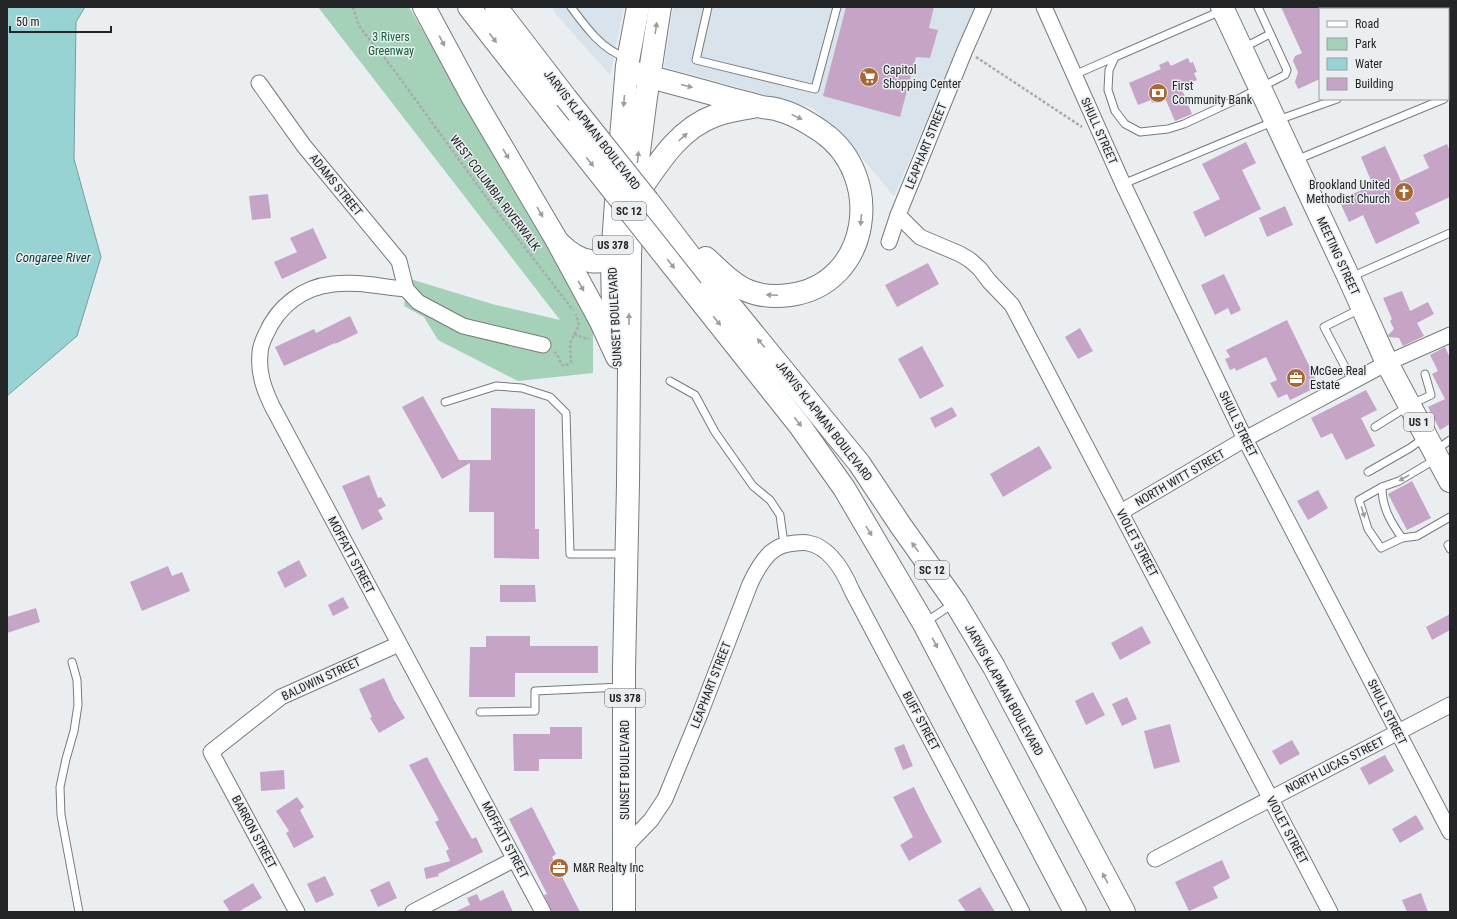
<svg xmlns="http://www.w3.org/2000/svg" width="1457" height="919" viewBox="0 0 1457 919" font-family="'Roboto Condensed',sans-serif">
<rect width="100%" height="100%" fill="#eaeef1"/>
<g fill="#d9e3eb">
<polygon points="552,7 624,7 610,75 555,13"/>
<polygon points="673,7 976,7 894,196 852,146 813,108 664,67"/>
</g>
<polygon fill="#a4d1b7" points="318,7 409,7 593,320 593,373 518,381 438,340 424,317 404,306 407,278 492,304 560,320"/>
<polygon fill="#97d3d3" stroke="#749f9f" points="7,7 85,7 76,22 74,159 101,257 77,336 7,396"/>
<g fill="#c5a4c6">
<polygon points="846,7 934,7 929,28 938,30 930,58 916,57 900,117 823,96"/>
<polygon points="1281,7 1318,7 1320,13 1320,79 1298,89 1295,82 1298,72 1293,61 1295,56 1302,53"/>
<polygon points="1188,58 1190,63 1193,62 1197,72 1194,73 1197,80 1181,87 1192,114 1175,121 1165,98 1152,103 1151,100 1138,105 1129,83 1161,69 1159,65 1168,61 1171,66"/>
<polygon points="1246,142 1256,163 1242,170 1261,209 1205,237 1193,212 1220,199 1202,164"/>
<polygon points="1447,144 1450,151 1450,197 1415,213 1420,223 1376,244 1363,215 1349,222 1339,200 1373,185 1361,157 1385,146 1401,181 1429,168 1423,155"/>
<polygon points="268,194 271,218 252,220 249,196"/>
<polygon points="1285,206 1293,225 1267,237 1259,218"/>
<polygon points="313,228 327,258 282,279 274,262 297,252 290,238"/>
<polygon points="928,263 939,284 897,307 885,285"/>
<polygon points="1224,274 1241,310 1231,315 1228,308 1215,315 1201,285"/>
<polygon points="1402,291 1410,311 1428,302 1434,314 1417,323 1424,336 1403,346 1399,338 1389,337 1388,335 1394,329 1390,321 1392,319 1383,298"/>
<polygon points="350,316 358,333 335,344 335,343 284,366 275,347 314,329 316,333"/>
<polygon points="1287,320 1319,386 1290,400 1287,394 1278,398 1270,383 1277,380 1266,357 1236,371 1235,368 1230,370 1225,359 1230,357 1226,350"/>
<polygon points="1080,328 1093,351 1078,359 1065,337"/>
<polygon points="922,346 944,386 920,399 898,359"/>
<polygon points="1445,347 1450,358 1450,424 1440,430 1428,407 1445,399 1432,374 1438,371 1430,355"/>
<polygon points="1366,390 1377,410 1361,418 1375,446 1346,460 1332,433 1321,438 1311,418"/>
<polygon points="423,396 459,460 491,460 491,408 535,409 535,529 539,529 539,559 494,558 494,512 469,512 470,463 442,479 402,407"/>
<polygon points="952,407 957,416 935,428 930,418"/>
<polygon points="1039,446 1052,468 1003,497 990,474"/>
<polygon points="369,475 378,498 381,497 386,506 378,510 383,519 362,530 342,486"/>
<polygon points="1412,481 1431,518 1407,530 1388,494"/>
<polygon points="1318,490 1328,508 1308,520 1297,501"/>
<polygon points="299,560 307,576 285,588 277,572"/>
<polygon points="168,566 172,576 182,572 190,591 142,611 130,582"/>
<polygon points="500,585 535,585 536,602 500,602"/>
<polygon points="343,597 349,608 333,616 328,605"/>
<polygon points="36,608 40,622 7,633 7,617"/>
<polygon points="1450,614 1450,630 1432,640 1426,627"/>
<polygon points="1142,626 1151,643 1120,660 1111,643"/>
<polygon points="486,636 530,636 530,646 598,646 598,673 515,673 515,697 469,697 470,647 486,647"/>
<polygon points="384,678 394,700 405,718 379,733 370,718 372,717 359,689"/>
<polygon points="1093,692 1105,715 1086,725 1075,701"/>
<polygon points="1127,697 1137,719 1122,726 1112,704"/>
<polygon points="1170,724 1180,762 1154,769 1144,731"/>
<polygon points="550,727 582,727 582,759 539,759 539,771 514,771 513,734 550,734"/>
<polygon points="1292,740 1300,754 1280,765 1272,751"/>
<polygon points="904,744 913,766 903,770 894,748"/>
<polygon points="1385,755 1394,771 1369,785 1360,768"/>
<polygon points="427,757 439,780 472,839 476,837 483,852 438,874 439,876 426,879 424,868 450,861 446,851 449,849 435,822 439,820 409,765"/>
<polygon points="284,770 285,789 261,791 260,772"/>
<polygon points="914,787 925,810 942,842 909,861 900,845 913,837 893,797"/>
<polygon points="297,797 304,807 300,810 314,837 294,848 286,833 289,831 276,811"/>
<polygon points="532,807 556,854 552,857 580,912 552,912 544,895 547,894 509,819"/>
<polygon points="1416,815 1424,829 1400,843 1392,829"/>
<polygon points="1222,860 1230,878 1213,887 1218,898 1189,911 1175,882"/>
<polygon points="325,876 334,895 316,903 307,884"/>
<polygon points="389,881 397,898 378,907 370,890"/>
<polygon points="253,883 262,898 238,912 230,912 223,901"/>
<polygon points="980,887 995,912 966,912 958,900"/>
<polygon points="503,890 513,912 454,912 470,905 467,898 477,894 480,901"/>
<polygon points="1421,893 1428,912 1407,912 1402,900"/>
</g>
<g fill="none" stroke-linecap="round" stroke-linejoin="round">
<defs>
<g id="lane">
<path d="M571,7C585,26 602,50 625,57"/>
<polyline points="708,7 696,60 815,89 837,7"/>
<polyline points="1221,11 1115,57 1109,70 1108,90 1115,111 1125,124 1140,132 1168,129 1184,124 1240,98 1285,75 1287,70 1258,7"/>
<polyline points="1243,48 1270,34"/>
<polyline points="1074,75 1115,57"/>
<polyline points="1296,160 1444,99"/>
<polyline points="1123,184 1275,121 1337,99"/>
<polyline points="1351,277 1450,233"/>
<polyline points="670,381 695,395 715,432 753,486 770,500 780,515 784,544"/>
<polyline points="1353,382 1324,327 1360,309"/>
<polyline points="445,402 496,386 522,388 550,397 566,413 570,554 625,554"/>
<polyline points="1375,427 1410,405 1431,395 1425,374"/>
<polyline points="1436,450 1450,440"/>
<path d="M1436,459L1399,481L1382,487C1382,507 1390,521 1402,538L1417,536L1450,517"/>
<polyline points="1368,472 1410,448 1424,438"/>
<polyline points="1382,487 1359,500 1368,529 1381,548 1402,538"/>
<polyline points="1450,544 1448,545 1450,549"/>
<polyline points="926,622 954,603"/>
<polyline points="72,662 77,680 78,705 74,731 66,759 60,787 61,815 79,912"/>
<polyline points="480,712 535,711 535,691 622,687"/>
</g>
<g id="street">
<polyline points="1044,7 1123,184 1245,439 1450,832"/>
<polyline points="1431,7 1431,9"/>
<polyline points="1448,29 1450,28"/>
<polyline points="1448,50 1450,55"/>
<polyline points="259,83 304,146 399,261 406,289"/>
<polyline points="898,215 920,237 960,254 970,260 980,269 989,281 1012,305 1330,912"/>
<polyline points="889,242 898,215 965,50 984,7"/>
<path d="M406,289C381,287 358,281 333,284C303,287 278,306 266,334C263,340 260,347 260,354C258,373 264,389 272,406L543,912"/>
<polyline points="406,289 418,302 463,326 543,345"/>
<polyline points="1121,512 1245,439 1387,363 1450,335"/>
<path d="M625,847L651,820L665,799L700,714L750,584C755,573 761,562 770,553C778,546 785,544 795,543C799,543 804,542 808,543C830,547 844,572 852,591L1022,912"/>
<polyline points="1155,859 1450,705"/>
<polyline points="297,912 211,752 281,697 399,644"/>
<polyline points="413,912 515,859"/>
</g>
<g id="primary">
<polyline points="1222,7 1349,278 1387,363 1450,481"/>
<polyline points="617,354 613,312 612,259 618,174 627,66 638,7"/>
<path d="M624,912V669L628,484L630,255C632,202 639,150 646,97C651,67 655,37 660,7"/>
</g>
<g id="highway">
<polyline points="424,7 473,98 556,239 600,320 617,357"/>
<polyline points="469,7 566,131"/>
<polyline points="496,7 566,98"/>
<path d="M627,71C663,80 699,90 735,100C743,102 751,104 758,106C765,108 773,108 779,110C795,114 809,123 822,132C885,176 871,284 790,295C775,297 759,296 746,290C730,283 718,269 706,258"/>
<path d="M633,200C655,169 676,130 714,116C727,111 740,109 753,107"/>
<polyline points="648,201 693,260 859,463 901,526 955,602 994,667 1124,912"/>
<path d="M559,243C584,268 599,263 630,255"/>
<polyline points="692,290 800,426 844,488 924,624 1075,912"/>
</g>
</defs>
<use href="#lane" stroke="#777b7d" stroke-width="9"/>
<use href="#street" stroke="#777b7d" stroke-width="17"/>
<use href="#primary" stroke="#777b7d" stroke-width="24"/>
<use href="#highway" stroke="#777b7d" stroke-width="24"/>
<g stroke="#a8abae" stroke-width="2.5" stroke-dasharray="3 2" stroke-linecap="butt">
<polyline points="353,7 359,26 394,70 492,205 573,310"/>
<polyline points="976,57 1082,127"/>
<polyline points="574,334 587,339 589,338"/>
<polyline points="554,352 557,354 562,365 565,366 571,362 570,343 579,325 576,314"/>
</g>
<use href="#lane" stroke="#fff" stroke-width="7"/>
<use href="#street" stroke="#fff" stroke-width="15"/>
<use href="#primary" stroke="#fff" stroke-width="22"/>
<use href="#highway" stroke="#fff" stroke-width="22"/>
<defs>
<g id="highway-bridge">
<polyline points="566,98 648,201"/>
<polyline points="566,131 692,290"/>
</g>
</defs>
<use href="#highway-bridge" stroke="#777b7d" stroke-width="24" stroke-linecap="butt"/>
<use href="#highway-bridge" stroke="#fff" stroke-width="22"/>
</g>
<defs><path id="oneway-solid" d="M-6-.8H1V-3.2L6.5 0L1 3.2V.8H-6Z"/></defs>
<g fill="#9c9d9d">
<use href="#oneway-solid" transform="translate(656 28) rotate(-81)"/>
<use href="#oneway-solid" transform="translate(493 38) rotate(53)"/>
<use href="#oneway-solid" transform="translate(442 41) rotate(62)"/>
<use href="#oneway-solid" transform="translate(687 86) rotate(15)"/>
<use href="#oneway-solid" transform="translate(624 101) rotate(95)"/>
<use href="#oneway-solid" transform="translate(797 117) rotate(26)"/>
<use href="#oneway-solid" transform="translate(683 137) rotate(-42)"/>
<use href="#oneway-solid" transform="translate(506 154) rotate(59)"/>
<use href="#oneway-solid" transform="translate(638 157) rotate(-84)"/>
<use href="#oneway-solid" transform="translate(590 162) rotate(51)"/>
<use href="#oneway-solid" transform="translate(540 212) rotate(60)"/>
<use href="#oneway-solid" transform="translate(861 220) rotate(95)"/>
<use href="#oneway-solid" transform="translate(671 264) rotate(51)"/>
<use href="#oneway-solid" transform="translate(581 286) rotate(61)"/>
<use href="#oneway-solid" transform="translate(772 295) rotate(-177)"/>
<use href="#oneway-solid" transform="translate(629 319) rotate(-90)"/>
<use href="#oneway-solid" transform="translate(717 321) rotate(51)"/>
<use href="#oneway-solid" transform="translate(761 343) rotate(-130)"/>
<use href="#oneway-solid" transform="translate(798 422) rotate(52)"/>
<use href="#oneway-solid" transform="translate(1404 478) rotate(150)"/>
<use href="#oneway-solid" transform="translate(1363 512) rotate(73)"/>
<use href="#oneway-solid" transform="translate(869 531) rotate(59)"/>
<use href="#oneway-solid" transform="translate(915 547) rotate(-126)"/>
<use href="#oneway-solid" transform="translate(935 643) rotate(62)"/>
<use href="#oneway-solid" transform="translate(1105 878) rotate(-118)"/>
</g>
<defs>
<symbol id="supermarket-disc" viewBox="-11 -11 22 22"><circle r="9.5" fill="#a96833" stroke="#eaeef1"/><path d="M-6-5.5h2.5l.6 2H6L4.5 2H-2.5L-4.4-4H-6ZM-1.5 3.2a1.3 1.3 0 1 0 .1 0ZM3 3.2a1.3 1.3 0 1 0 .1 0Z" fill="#fff"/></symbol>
<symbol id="bank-disc" viewBox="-11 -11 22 22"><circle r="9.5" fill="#a96833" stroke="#eaeef1"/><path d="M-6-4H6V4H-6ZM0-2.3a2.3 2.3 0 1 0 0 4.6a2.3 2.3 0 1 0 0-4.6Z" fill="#fff"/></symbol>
<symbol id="church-disc" viewBox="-11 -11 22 22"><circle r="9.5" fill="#a96833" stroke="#eaeef1"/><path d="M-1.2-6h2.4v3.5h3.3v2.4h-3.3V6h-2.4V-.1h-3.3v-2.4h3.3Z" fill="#fff"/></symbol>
<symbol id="office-disc" viewBox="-11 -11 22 22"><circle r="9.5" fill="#a96833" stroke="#eaeef1"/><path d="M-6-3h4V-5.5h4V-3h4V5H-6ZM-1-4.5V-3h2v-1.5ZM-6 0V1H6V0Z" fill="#fff"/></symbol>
</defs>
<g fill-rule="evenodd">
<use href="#supermarket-disc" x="858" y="66" width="22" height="22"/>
<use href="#bank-disc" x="1147" y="82" width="22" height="22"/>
<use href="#church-disc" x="1393" y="181" width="22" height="22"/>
<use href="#office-disc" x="1285" y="367" width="22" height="22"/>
<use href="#office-disc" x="548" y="857" width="22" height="22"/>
</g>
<g text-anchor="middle" stroke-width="3" stroke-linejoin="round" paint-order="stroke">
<g fill="#eaeef1" stroke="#5f6163" stroke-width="1">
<rect x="612" y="202" width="34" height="18" rx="3"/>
<rect x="593" y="236" width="40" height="18" rx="3"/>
<rect x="1404" y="413" width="30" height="18" rx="3"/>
<rect x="915" y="561" width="34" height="18" rx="3"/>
<rect x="605" y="689" width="40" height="18" rx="3"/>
</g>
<g font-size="11" font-weight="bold" fill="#232526">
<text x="629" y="215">SC 12</text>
<text x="613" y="249">US 378</text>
<text x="1419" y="426">US 1</text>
<text x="932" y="574">SC 12</text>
<text x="625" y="702">US 378</text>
</g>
<g font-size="12" fill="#14613f" stroke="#eaeef1">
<text x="391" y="41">3 Rivers<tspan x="391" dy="14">Greenway</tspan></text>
</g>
<g font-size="12" fill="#232526" stroke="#eaeef1" text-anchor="start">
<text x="883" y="74">Capitol<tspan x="883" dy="14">Shopping Center</tspan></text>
<text x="1172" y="90">First<tspan x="1172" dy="14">Community Bank</tspan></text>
<text x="1390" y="189" text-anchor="end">Brookland United<tspan x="1390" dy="14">Methodist Church</tspan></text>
<text x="1310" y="375">McGee Real<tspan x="1310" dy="14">Estate</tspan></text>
<text x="573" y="872">M&amp;R Realty Inc</text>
</g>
<g font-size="12" fill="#232526" stroke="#eaeef1">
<text transform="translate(592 130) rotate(52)" y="4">JARVIS KLAPMAN BOULEVARD</text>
<text transform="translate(1099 131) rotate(66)" y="4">SHULL STREET</text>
<text transform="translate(926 146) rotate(-68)" y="4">LEAPHART STREET</text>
<text transform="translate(336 185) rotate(51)" y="4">ADAMS STREET</text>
<text transform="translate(495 193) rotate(53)" y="4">WEST COLUMBIA RIVERWALK</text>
<text transform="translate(1338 256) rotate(65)" y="4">MEETING STREET</text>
<text transform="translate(615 317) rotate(-93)" y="4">SUNSET BOULEVARD</text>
<text transform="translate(824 421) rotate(52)" y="4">JARVIS KLAPMAN BOULEVARD</text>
<text transform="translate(1238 424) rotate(64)" y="4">SHULL STREET</text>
<text transform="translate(1180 478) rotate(-30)" y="4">NORTH WITT STREET</text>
<text transform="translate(1137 543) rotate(62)" y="4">VIOLET STREET</text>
<text transform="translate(351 555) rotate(62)" y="4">MOFFATT STREET</text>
<text transform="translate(321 679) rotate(-25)" y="4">BALDWIN STREET</text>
<text transform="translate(711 685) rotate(-69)" y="4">LEAPHART STREET</text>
<text transform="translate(1004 690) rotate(61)" y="4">JARVIS KLAPMAN BOULEVARD</text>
<text transform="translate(1387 712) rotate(63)" y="4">SHULL STREET</text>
<text transform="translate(921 721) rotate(62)" y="4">BUFF STREET</text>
<text transform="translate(1335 765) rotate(-27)" y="4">NORTH LUCAS STREET</text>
<text transform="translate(625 770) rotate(-90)" y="4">SUNSET BOULEVARD</text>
<text transform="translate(1287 830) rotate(62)" y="4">VIOLET STREET</text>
<text transform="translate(254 832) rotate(62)" y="4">BARRON STREET</text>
<text transform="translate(505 840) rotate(62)" y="4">MOFFATT STREET</text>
</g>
<g font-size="13" font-style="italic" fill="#003b3c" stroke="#eaeef1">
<text x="53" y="262">Congaree River</text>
</g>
</g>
<rect width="1457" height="919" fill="none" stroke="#232526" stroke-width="16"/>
<rect x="1319" y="8" width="130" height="92" fill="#eaeef1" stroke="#9a9ea0"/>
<rect x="1327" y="21" width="20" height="6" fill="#ffffff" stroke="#9a9ea0"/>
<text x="1355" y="28" font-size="12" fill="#232526">Road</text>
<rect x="1327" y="38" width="20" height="12" fill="#a4d1b7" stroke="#9a9ea0"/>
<text x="1355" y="48" font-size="12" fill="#232526">Park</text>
<rect x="1327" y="58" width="20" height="12" fill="#97d3d3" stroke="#9a9ea0"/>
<text x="1355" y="68" font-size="12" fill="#232526">Water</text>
<rect x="1327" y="78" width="20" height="12" fill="#c5a4c6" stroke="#9a9ea0"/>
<text x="1355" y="88" font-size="12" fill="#232526">Building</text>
<path d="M10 26v6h101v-6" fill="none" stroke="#232526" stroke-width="2"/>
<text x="16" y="26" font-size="12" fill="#232526" stroke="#eaeef1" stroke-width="3" paint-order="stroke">50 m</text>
</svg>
